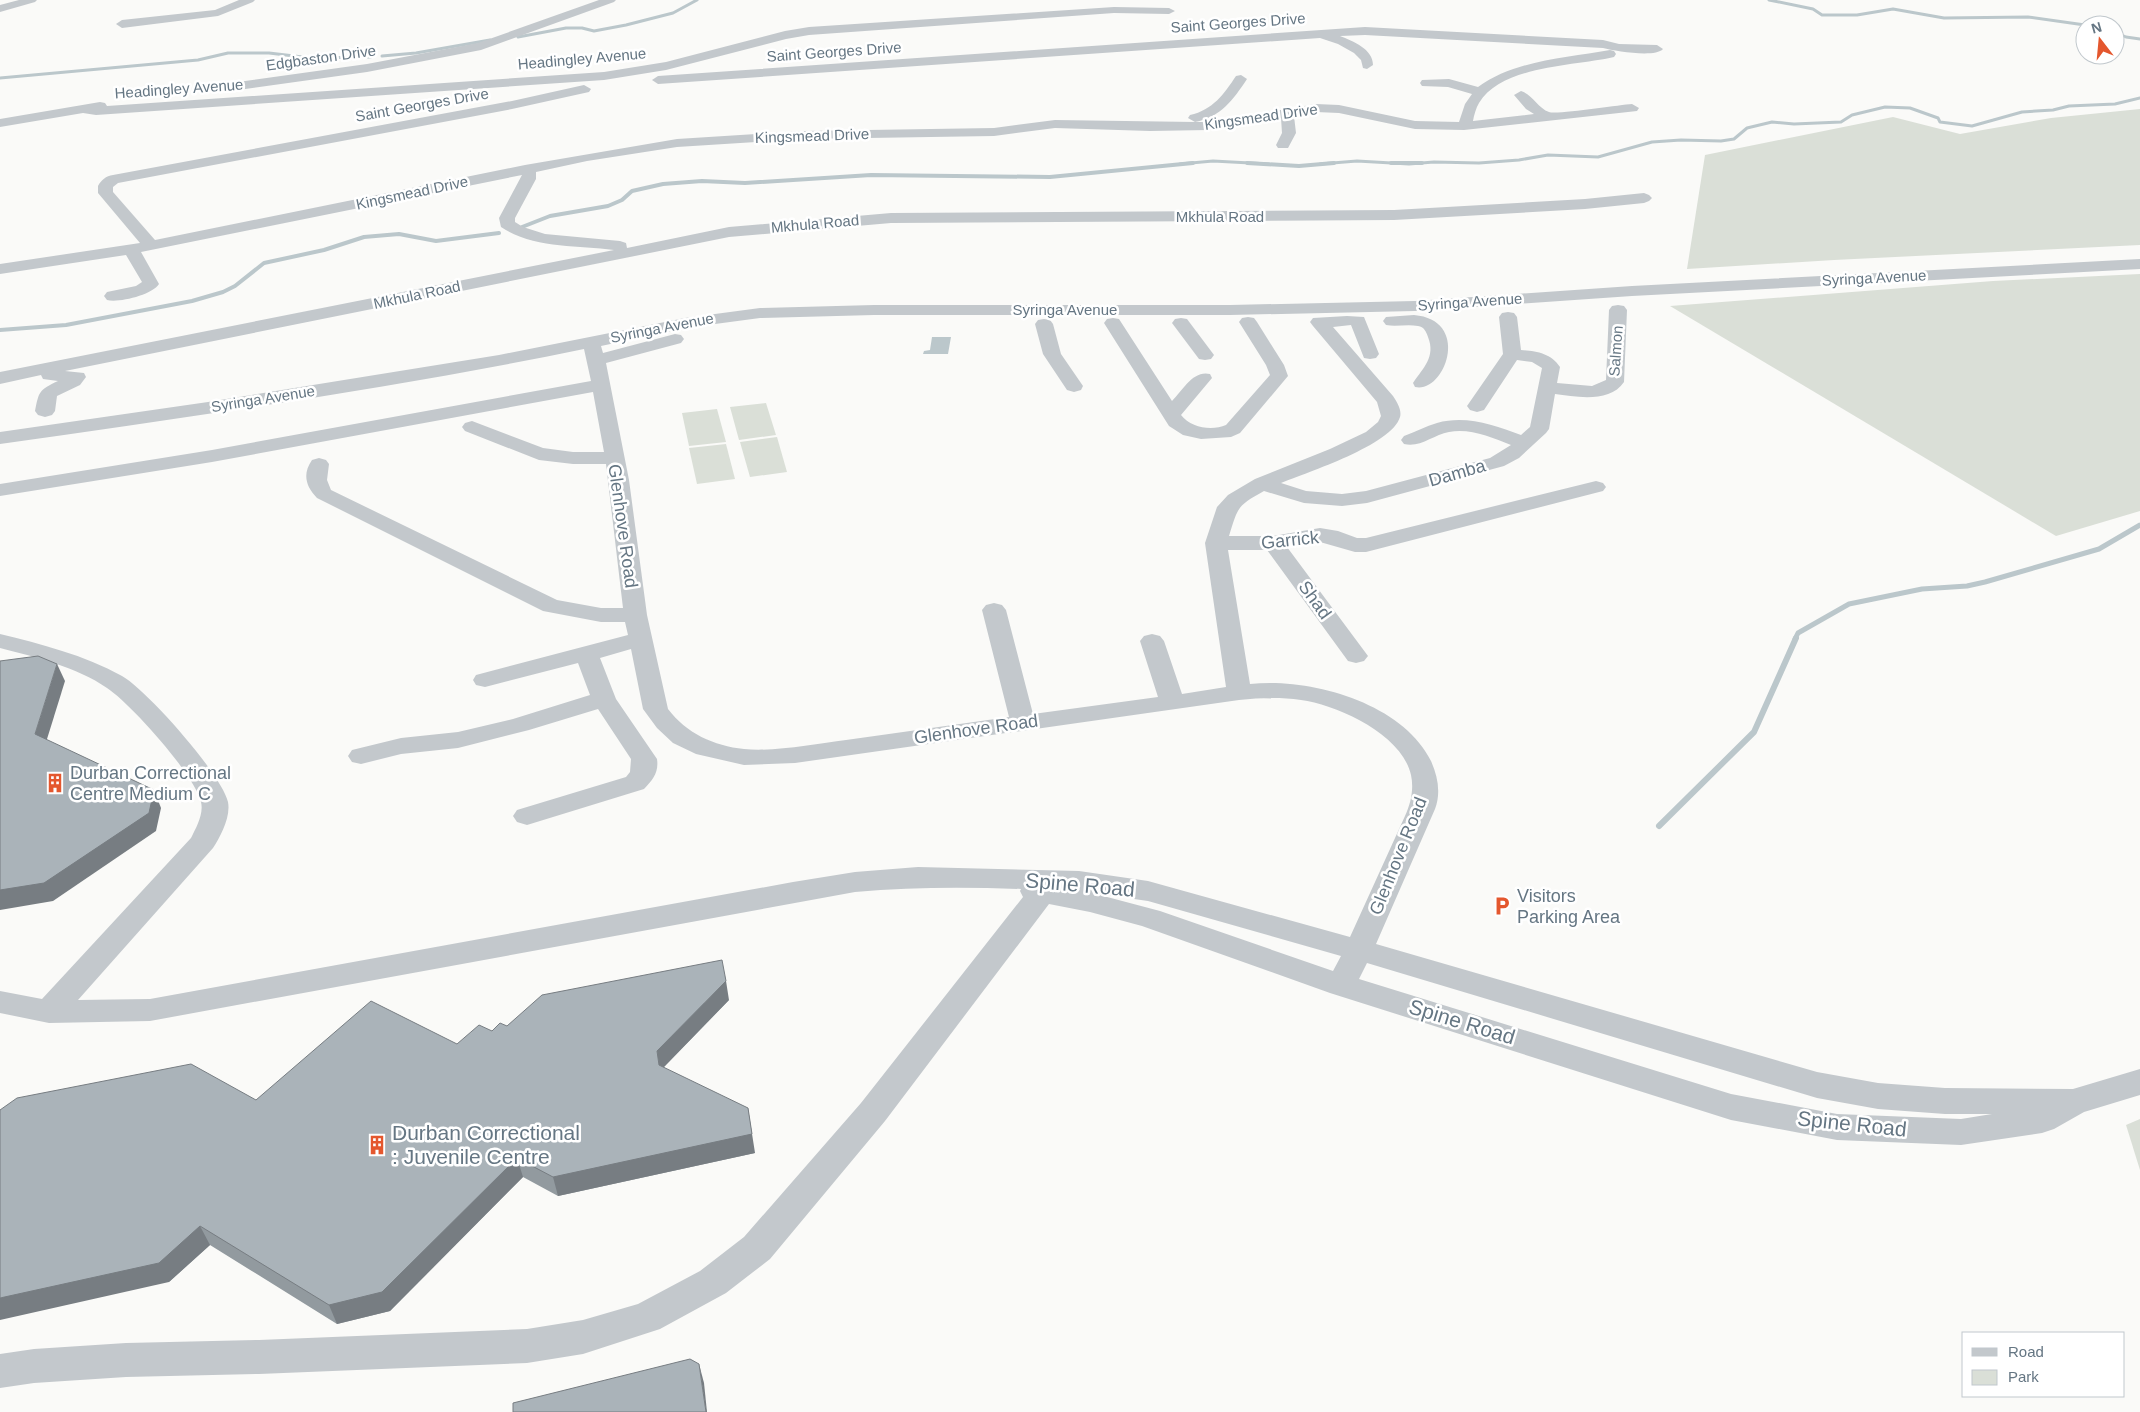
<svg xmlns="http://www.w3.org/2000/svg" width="2140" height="1412" viewBox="0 0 2140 1412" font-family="Arial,sans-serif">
<rect width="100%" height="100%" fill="#fafaf8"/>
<g fill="#dadfd7">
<polygon points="2140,109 2140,245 1834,260 1687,269 1705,155 1893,117 1960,134 2051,118"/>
<polygon points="2140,274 2140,511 2056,536 1670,306 1993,281"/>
<polygon points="766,403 776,435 739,440 730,407"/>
<polygon points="717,409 726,442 689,446 682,413"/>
<polygon points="777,437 787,472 750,477 740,442"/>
<polygon points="726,444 735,479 697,484 689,448"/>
<polygon points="2140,1119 2140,1170 2126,1125"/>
</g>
<polygon fill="#bbc7cb" points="932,337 951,337 948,354 923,354 924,351 930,350"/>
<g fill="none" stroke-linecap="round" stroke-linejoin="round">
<g stroke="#bbc7cb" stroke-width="3">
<polyline points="1769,0 1813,9 1822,15 1857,15 1893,9 1944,18 2028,17 2085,25"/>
<polyline points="2115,32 2126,37 2140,39"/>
<polyline points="518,37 566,28 582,28 594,31 626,25 673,13 697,0"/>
<polyline points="382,56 416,53 490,40"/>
<polyline points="0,78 198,60 228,53 269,53 311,58 371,57"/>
<polyline points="1180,164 1213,161 1269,164"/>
<polyline points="1320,164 1357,161 1409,164 1434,162 1479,163 1519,160 1548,155 1598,157 1652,142 1681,140 1721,141 1734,139 1747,128 1772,122 1794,124 1841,122 1852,115 1885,107 1910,108 1938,118 1940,122 1972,126 2022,112 2053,110 2069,106 2115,104 2140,98"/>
</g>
<g stroke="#bbc7cb" stroke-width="4">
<polyline points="1247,163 1299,166 1334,163"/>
<polyline points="1391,163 1422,163"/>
<polyline points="522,227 550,216 608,206 622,200 632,191 663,184 702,181 745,183 871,175 1050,177 1193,163"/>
<polyline points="0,330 66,325 192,301 223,292 235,286 264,263 324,250 364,237 399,234 436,241 499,233"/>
</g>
<polyline stroke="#bbc7cb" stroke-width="5" points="1795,639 1798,633 1849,604 1922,589 1967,586 1985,582 2099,549 2140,525"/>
<polyline stroke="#bbc7cb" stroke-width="6" points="1659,826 1754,732 1796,638"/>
<g fill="#c3c8cc" fill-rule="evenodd">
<polygon points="19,0 37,0 35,2 0,12 0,5"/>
<polygon points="239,0 255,0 253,2 218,16 122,28 116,24 122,20 215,10"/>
<polygon points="599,0 616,0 614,2 481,50 367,72 238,90 231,86 238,82 367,64 478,43"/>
<polygon points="1114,7 1169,8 1175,11 1169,14 1114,13 809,35 786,39 666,70 604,80 96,115 83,113 0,127 0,119 100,102 105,103 107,106 604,72 666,62 785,31 809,27"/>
<path d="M1365,27L1603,40L1619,44L1657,45L1663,49C1655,58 1615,51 1603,48L1365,35L1340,36C1353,41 1373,49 1373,65L1367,69L1363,68L1361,60L1354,53L1338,44L1320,38L658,84L652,80L658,76Z"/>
<path d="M1610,50L1614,51L1616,54L1614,57C1576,66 1502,65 1479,103C1476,108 1474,115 1473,121L1534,114L1526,109L1514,95L1521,91C1532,94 1538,108 1549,112C1556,115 1619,105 1632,104L1639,108L1637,111L1464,130L1415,129L1339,113L1316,112L1294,116L1296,133L1288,148H1278L1276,145L1282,133L1281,118L1208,130L1150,131L1055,128L994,136L804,139L677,147L587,161L536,172V179L515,218V222L523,227L545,234L620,241L626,243L627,248L729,227L891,213L1394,210L1585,199L1644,193L1649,195L1652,198L1649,201L1644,203L1585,209L1394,220L891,223L729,237L65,371L84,373L86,377L80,385L57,396L55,411L52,415L45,417L38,415L35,411C39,391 39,390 58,381L43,379L41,375L0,384V372L614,250C576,245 534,249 501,227L499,218L522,175L141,252L159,284C152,295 119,303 107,300L104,296L107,292L136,286L142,282L126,255L0,274V264L140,243L98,193V186C101,180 106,176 113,175L512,101L584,85L591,89L589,92L512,109L118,183L113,187V192L155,240L525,165L677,139L804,131L994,128L1055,120L1195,122L1188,118L1190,115C1213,110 1224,94 1236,76L1241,75L1247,79C1233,100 1221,117 1195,122H1208L1316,104L1339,105L1415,121L1459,122L1465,104L1472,94L1448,87L1422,86L1420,83L1422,80L1449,79L1478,87C1515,60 1566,58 1610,50Z"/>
<path d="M2140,259V269L1632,296L1415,311L1230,315H874L760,318L685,328L601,346L603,353L675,334L681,335L684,339L681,343L606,363L629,480L647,615L668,709C686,733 714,746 744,749C774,752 816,744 846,740C901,732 955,725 1009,717L982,610L986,605L994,603L1002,605L1006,610L1033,714L1158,697L1140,641L1144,636L1152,634L1160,636L1164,641L1182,694L1226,687L1205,543L1217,507L1228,495L1255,479L1330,449L1366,432L1378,422L1381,416L1377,402L1313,326L1310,322L1313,318L1347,316L1364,317L1379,354L1376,358L1370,359L1364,358L1351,325L1333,327L1393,396C1397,402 1402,410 1400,417C1392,445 1308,472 1281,483L1306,491L1342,494L1366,491L1490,458L1511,445C1491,437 1470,428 1449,432C1433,435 1420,448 1404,444L1401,440L1404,436C1415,432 1426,426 1437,423C1466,415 1494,425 1521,435L1530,427L1542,368L1532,362L1517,360L1484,410L1477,412L1470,410L1467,406L1503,354L1499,317L1502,313L1508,312L1514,313L1517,317L1521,350C1536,351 1551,353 1560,367L1557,383L1592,386L1606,380L1609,310L1612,306L1618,305L1624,306L1627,310L1624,382C1610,403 1577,397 1555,394L1549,429L1546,433L1519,458L1504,466L1367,503L1342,506L1304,503L1264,491C1237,506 1238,507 1229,536H1273L1320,528L1338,531L1357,538H1366L1596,481L1603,483L1606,487L1603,491L1366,552H1355L1320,542L1287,547L1368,656L1364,661L1356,663L1348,661L1267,550H1228L1250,684C1310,677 1403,703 1431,761C1438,777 1441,793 1435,809L1376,944L1817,1072L1878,1083L1945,1088L2073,1089L2140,1069V1095L2084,1112L2054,1129L2042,1133L1961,1145L1837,1140L1731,1120L1330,993L1142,926L1090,912L1049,904L885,1121L770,1259L726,1293L660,1329L583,1354L527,1363L259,1374L126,1377L34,1383L0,1388V1354L34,1349L126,1343L259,1340L527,1329L583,1320L638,1304L700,1271L744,1237L861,1103L1023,897L1020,891L1021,889C965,887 911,887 855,892L150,1021L49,1023L0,1013V991L42,999L191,838C196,828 204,814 201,802C195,775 130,703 107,688C77,667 35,657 0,648V634C41,644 84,655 122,676C147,690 222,775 228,802C231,817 220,837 213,848L78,1000L150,999L793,882L855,872L918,867L1079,871L1148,881L1350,937L1405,816C1411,803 1414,789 1411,775C1402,734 1337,705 1301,700C1279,697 1260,698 1239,700L795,763L744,765L696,754L673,743L657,728L643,709L631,649L600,658L616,699L657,759C659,772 653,780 644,789L527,825L517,822L513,816L517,810L626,777L630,772L631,759L598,709L529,730L458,748L401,754L361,764L352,762L348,756L352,750L401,738L458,732L513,719L590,695L578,663L485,687L476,685L473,680L476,675L628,635L625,622H601L543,611L317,498C306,487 302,474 312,460L319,458L326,460L329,464L327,480L331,490L557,600L601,608H623L606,464H573L539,460L465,431L462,427L465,423L472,421L543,448L573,452H604L593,392L212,462L0,496V484L212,450L591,381L584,349C391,389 195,416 0,444V432L208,402L499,355L685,318L760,308L874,305H1230L1415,301L1632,286ZM1092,893L1148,901L1341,956L1333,971L1160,911ZM1367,963L1817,1098L1878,1109L1945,1114H1992L1961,1119L1837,1114L1731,1094L1359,979Z"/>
<path d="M1414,315C1472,320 1445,394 1415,387L1413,383C1423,368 1436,357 1428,337C1426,331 1424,327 1418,326C1407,324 1396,327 1386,325L1383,321L1386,317Z"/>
<path d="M1248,317L1254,318L1257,322L1284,365L1288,376L1240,433L1231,437L1201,439L1183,435L1169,426L1104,323L1107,319L1113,318L1119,319L1172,401C1183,390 1193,370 1210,374L1212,378L1181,415C1191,428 1212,431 1226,425L1270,375L1266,365L1239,322L1242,318Z"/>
<polygon points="1181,318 1187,319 1214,355 1211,359 1205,360 1199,359 1172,323 1175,319"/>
<polygon points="1044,319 1050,320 1053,324 1061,354 1083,386 1081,390 1074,392 1067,390 1043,354 1035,324 1038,320"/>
</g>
</g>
<polygon fill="#929a9f" points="729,1000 664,1067 755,1153 558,1196 523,1177 390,1311 337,1324 210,1245 169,1282 256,1100 457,1044 492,1031 507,1026"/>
<g fill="#777d82">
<polygon points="57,664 65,681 43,752 35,734"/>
<polygon points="154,790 161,808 156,831 53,901 0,910 0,890"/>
<polygon points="726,981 729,1000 661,1070 659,1065 657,1051"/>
<polygon points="748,1108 755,1153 558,1196 553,1177"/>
<polygon points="517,1158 523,1177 390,1311 337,1324 329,1305"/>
<polygon points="200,1226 210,1245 169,1282 0,1320 0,1298"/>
<polygon points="699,1364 704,1383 707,1412 706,1412"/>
</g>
<g fill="#aab3b9" stroke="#777d82">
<polygon points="38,656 57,664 35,734 154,790 149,813 44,883 0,890 0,661"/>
<polygon points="722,960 726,981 657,1051 659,1065 748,1108 752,1134 553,1177 517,1158 382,1292 329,1305 200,1226 159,1263 0,1298 0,1110 17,1098 191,1064 256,1100 371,1001 457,1044 479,1025 492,1031 500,1023 507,1026 542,995"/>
<polygon points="690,1359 699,1364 706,1412 513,1412 513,1403"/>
</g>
<defs>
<symbol id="building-bare" viewBox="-9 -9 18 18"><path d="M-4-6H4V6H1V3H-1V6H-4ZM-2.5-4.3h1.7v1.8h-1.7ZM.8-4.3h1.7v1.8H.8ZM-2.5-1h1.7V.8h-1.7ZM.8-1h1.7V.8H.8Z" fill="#e4572e" stroke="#fff" stroke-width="2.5" paint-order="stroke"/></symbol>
<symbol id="parking-bare" viewBox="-9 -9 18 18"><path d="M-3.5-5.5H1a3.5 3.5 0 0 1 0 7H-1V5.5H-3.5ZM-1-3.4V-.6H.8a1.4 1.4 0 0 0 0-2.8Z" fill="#e4572e" stroke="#fff" stroke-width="2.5" paint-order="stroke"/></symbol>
</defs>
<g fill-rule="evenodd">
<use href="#building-bare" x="41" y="769" width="28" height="28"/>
<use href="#parking-bare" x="1488" y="892" width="28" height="28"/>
<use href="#building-bare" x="363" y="1131" width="28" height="28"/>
</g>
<g text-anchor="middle" stroke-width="5" stroke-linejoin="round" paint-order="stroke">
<g font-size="15" fill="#657683" stroke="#fff">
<text transform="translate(1238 23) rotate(-4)" y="5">Saint Georges Drive</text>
<text transform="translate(834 52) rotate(-4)" y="5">Saint Georges Drive</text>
<text transform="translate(321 58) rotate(-8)" y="5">Edgbaston Drive</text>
<text transform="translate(582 59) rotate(-5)" y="5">Headingley Avenue</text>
<text transform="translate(179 89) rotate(-4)" y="5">Headingley Avenue</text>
<text transform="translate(422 105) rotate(-10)" y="5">Saint Georges Drive</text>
<text transform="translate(1261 117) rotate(-8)" y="5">Kingsmead Drive</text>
<text transform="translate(812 136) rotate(-2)" y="5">Kingsmead Drive</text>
<text transform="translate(412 193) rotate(-12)" y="5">Kingsmead Drive</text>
<text x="1220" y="222">Mkhula Road</text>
<text transform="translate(815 224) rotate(-5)" y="5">Mkhula Road</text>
<text transform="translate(1874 278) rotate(-3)" y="5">Syringa Avenue</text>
<text transform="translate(417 295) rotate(-12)" y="5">Mkhula Road</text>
<text transform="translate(1470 302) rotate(-4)" y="5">Syringa Avenue</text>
<text x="1065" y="315">Syringa Avenue</text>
<text transform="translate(662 328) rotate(-11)" y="5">Syringa Avenue</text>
<text transform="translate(1616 351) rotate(-86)" y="5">Salmon</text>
<text transform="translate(263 399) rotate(-9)" y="5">Syringa Avenue</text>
</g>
<g font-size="18" fill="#657683" stroke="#fff">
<text transform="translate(1457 473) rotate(-16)" y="6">Damba</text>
<text transform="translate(623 526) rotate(82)" y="6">Glenhove Road</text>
<text transform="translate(1290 540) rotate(-6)" y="6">Garrick</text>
<text transform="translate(1315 600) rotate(54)" y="6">Shad</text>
<text transform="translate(976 729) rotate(-8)" y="6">Glenhove Road</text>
<text transform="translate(1398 856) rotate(-68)" y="6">Glenhove Road</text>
</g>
<g font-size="18" fill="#657683" stroke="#fff" text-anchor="start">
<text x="70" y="779">Durban Correctional<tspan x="70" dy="21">Centre Medium C</tspan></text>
<text x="1517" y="902">Visitors<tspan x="1517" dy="21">Parking Area</tspan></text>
</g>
<g font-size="21" fill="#657683" stroke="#fff">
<text transform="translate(1080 885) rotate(5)" y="7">Spine Road</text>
<text transform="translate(1462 1022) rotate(17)" y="7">Spine Road</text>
<text transform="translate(1852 1124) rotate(6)" y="7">Spine Road</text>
</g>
<g font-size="21" fill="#657683" stroke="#fff" text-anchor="start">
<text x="392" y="1140">Durban Correctional<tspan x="392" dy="24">: Juvenile Centre</tspan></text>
</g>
</g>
<rect x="1962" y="1332" width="162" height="65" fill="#ffffff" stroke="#c1c8cd"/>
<rect x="1972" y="1348" width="25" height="8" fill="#c3c8cc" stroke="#c1c8cd"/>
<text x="2008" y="1357" font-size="15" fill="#657683">Road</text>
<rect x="1972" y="1370" width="25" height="15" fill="#dadfd7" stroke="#c1c8cd"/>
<text x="2008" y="1382" font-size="15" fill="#657683">Park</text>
<g transform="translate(2100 40) rotate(344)"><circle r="24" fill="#ffffff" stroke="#c1c8cd"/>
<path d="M0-4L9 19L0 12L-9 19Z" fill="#e4572e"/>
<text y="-8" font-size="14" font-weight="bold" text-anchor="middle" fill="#657683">N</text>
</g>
</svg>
